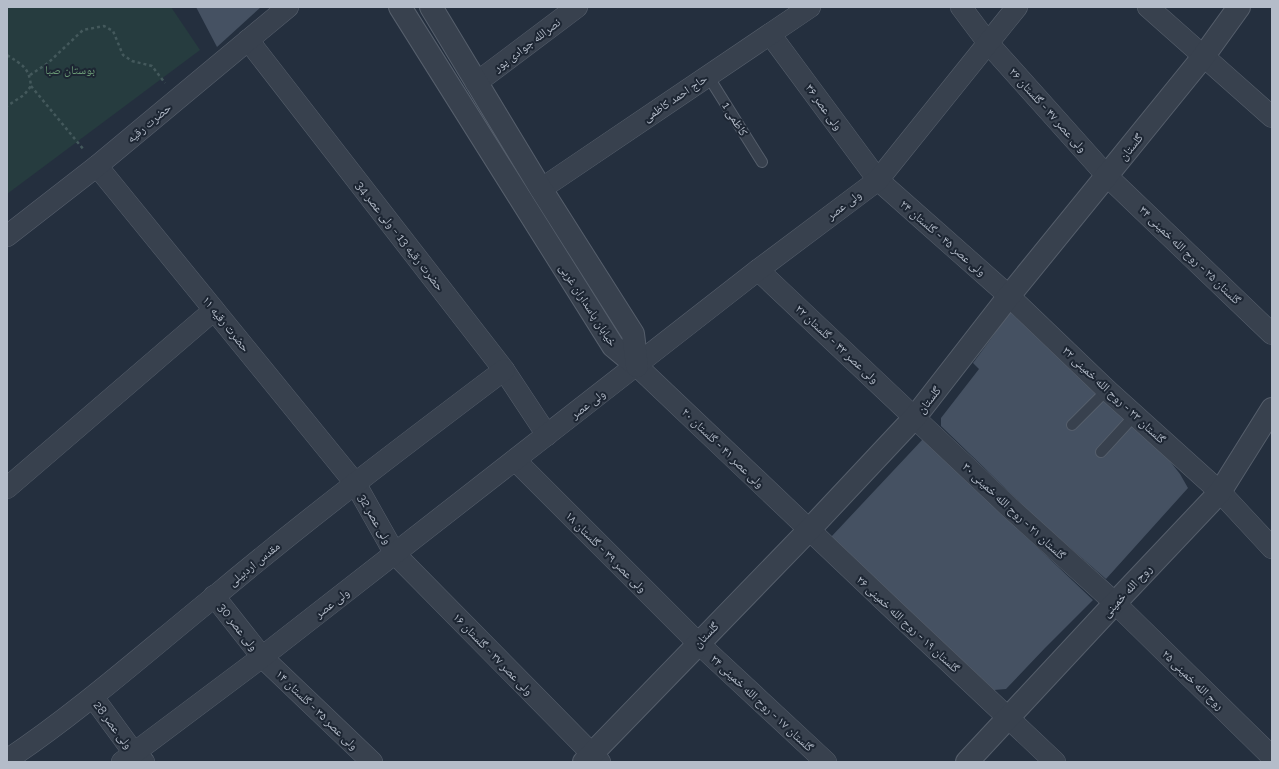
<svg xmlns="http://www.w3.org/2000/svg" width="1279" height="769" viewBox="0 0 1279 769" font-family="Raleway,'Noto Naskh Arabic',sans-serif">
<rect width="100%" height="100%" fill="#242f3e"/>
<polygon fill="#263c3f" points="7,7 171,7 200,50 7,194"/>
<g fill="#455162">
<polygon points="196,7 261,7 217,47"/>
<polygon points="1012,307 1163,452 1180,474 1188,488 1106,579 1035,517 941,426 941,418 979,369 973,363 993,336"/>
<polygon points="923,439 1093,600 1045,648 1006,689 994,690 831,537"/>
</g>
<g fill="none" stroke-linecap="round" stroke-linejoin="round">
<defs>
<g id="service">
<polyline points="708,76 762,162"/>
<polyline points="1072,425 1107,390"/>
<polyline points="1101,452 1135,415"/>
</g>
<g id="minor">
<polyline points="961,7 988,43 1107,176 1272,334"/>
<polyline points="1148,7 1272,117"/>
<polyline points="770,34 878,180 1009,296 1107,390 1220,492 1272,548"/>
<polyline points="248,40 504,370 547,435"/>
<polyline points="476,83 577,7"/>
<polyline points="97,166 355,483 395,554 600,762"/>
<polyline points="541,189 810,7"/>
<polyline points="7,236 97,166 288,7"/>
<polyline points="758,270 1008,506 1115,603 1272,757"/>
<polyline points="637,366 898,614 1055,762"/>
<polyline points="515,460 698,643 826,762"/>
<polyline points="7,488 214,310"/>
<polyline points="214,596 262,657 372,762"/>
<polyline points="93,697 134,753 144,762"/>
<path d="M7,760C80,711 146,652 214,597C308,518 406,444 504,370"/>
<polyline points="122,762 262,657 758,270 878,180 1017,7"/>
</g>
<g id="tertiary">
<polyline points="400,7 613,346 637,366"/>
<polyline points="431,7 541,189 633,334 637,366"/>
<polyline points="584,762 809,530 915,417 1009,296 1203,57 1239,7"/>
<polyline points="967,762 1115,603 1220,492 1272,409"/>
</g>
</defs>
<use href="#service" stroke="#565f6c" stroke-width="12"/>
<use href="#minor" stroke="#565f6c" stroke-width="22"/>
<use href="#tertiary" stroke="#565f6c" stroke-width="24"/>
<g stroke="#44595c" stroke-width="2.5" stroke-dasharray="3 3" stroke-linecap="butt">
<path d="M7,55C22,65 29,67 31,86L24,95L7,106"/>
<polyline points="30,75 48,63 83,30 104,26 113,31 123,55 132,61 152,66 165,83"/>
<polyline points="31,86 84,150"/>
</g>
<use href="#service" stroke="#38414e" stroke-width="10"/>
<use href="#minor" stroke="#38414e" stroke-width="21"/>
<use href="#tertiary" stroke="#38414e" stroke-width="22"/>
</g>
<g text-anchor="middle" stroke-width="4" stroke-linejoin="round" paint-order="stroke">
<g font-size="12" fill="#b4bcc9" stroke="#1d2633">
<text transform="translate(527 45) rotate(-37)" y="4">نصرالله جوادی پور</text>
<text transform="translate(675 98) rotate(-34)" y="4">حاج احمد کاظمی</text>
<text transform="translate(824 107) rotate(54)" y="4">ولی عصر ۳۶</text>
<text transform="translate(1048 110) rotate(48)" y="4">ولی عصر ۴۷ - گلستان ۲۶</text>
<text transform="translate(735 119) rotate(58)" y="4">کاظمی 1</text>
<text transform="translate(149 123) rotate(-40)" y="4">حضرت رقیه</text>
<text transform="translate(1131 147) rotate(-51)" y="4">گلستان</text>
<text transform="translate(844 205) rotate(-37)" y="4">ولی عصر</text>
<text transform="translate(400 236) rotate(52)" y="4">حضرت رقیه 13 - ولی عصر 34</text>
<text transform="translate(943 238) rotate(41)" y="4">ولی عصر ۴۵ - گلستان ۲۴</text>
<text transform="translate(1190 255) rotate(44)" y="4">گلستان ۲۵ - روح الله خمینی ۳۴</text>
<text transform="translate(588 305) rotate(57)" y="4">خیابان پاسداران غربی</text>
<text transform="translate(226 324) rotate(51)" y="4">حضرت رقیه ۱۱</text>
<text transform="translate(837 344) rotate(43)" y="4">ولی عصر ۴۳ - گلستان ۲۲</text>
<text transform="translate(1114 395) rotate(43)" y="4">گلستان ۲۳ - روح الله خمینی ۳۲</text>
<text transform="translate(929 400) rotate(-52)" y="4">گلستان</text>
<text transform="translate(588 404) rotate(-37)" y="4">ولی عصر</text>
<text transform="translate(723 448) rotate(44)" y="4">ولی عصر ۴۱ - گلستان ۲۰</text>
<text transform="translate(1014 511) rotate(43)" y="4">گلستان ۲۱ - روح الله خمینی ۳۰</text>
<text transform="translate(375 519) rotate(60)" y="4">ولی عصر 32</text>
<text transform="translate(606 552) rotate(45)" y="4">ولی عصر ۳۹ - گلستان ۱۸</text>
<text transform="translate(254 564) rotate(-39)" y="4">مقدس اردبیلی</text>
<text transform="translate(1127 591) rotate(-47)" y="4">روح الله خمینی</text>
<text transform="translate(332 603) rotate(-38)" y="4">ولی عصر</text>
<text transform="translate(908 624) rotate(43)" y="4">گلستان ۱۹ - روح الله خمینی ۲۶</text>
<text transform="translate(238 627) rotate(52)" y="4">ولی عصر 30</text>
<text transform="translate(706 635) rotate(-46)" y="4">گلستان</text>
<text transform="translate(493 654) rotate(46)" y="4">ولی عصر ۳۷ - گلستان ۱۶</text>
<text transform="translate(1193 680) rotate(44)" y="4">روح الله خمینی ۲۵</text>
<text transform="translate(762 703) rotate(43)" y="4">گلستان ۱۷ - روح الله خمینی ۲۴</text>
<text transform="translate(317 710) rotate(44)" y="4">ولی عصر ۳۵ - گلستان ۱۴</text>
<text transform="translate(113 725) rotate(53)" y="4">ولی عصر 28</text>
</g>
<g font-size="12" fill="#6b9a76" stroke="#1d2633">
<text x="70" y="74">بوستان صبا</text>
</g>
</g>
<rect width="1279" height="769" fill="none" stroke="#b4bcc9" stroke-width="16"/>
</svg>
